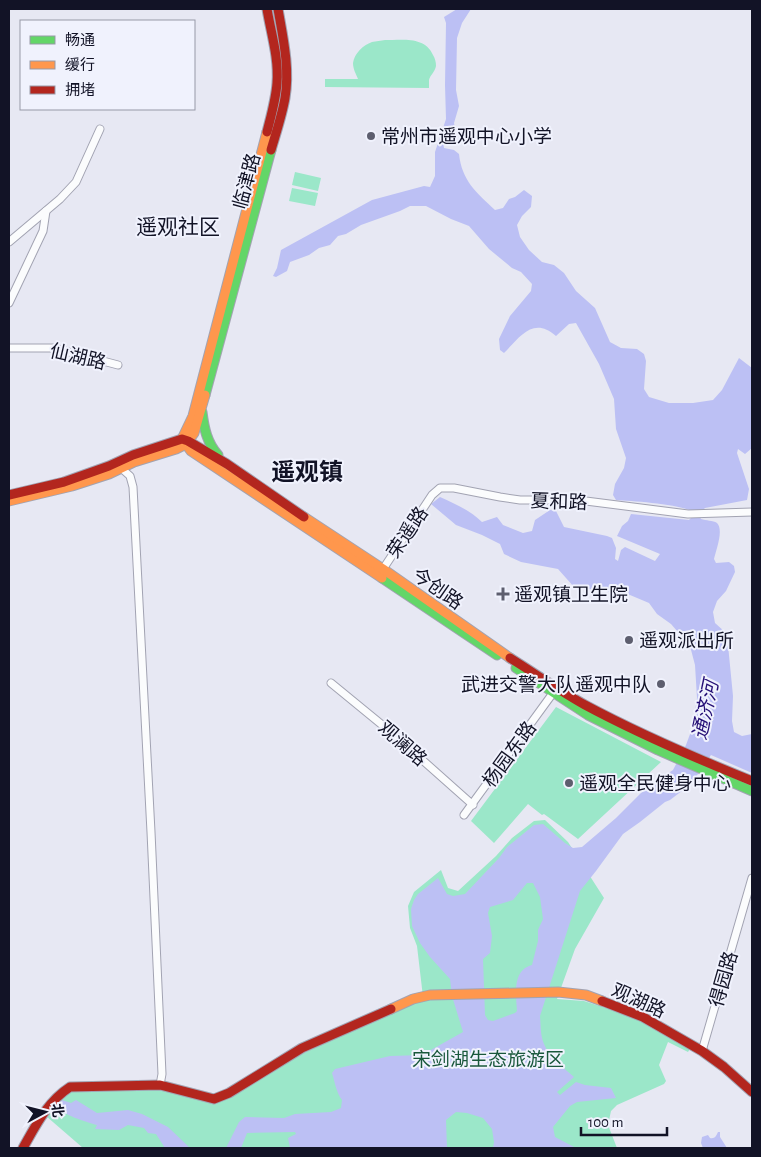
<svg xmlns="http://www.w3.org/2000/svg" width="761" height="1157" viewBox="0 0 761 1157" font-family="'Alegreya Sans','Noto Sans SC',sans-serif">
<rect width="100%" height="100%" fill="#e7e8f3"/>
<g fill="#9be7c9">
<path d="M385,40C402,40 425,36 433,55C435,58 436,62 436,66C435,72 430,75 429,80C429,83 429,85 429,88L325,87V79H358C356,74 353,69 353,63C354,54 363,45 372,42C376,41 381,41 385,40Z"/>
<polygon points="295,172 321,178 318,191 292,185"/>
<polygon points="292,188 318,193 315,206 289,201"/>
<polygon points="556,707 661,762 578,839 544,814 542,815 528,804 494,843 471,821"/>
<polygon points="545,820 568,842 604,898 575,949 557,999 584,1001 615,1011 645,1023 691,1047 688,1052 668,1042 659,1065 666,1081 664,1084 617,1105 611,1111 608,1125 617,1148 83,1148 46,1116 62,1094 76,1090 161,1089 214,1103 304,1053 423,997 417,946 410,928 408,906 414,892 441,870 448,888 458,891 496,856 512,838 534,821"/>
</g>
<g fill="#bcc0f4" fill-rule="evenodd">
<path d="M457,9H471L462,23L457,38L456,90L459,106L454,123L457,137L454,142H443L444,148L454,150L459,154C462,181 476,192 495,210L503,208L509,199L515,197L524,190L532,196L531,207L522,216L517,225L520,237L529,250L542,262L554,265L564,273L576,291L595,308L610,342L621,348L637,349L644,354L646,361L644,389L649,397L669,403H693L713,400L722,390L739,358L752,368V448L745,454L738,449L737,453L749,489L747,500L705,508L702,511L700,517L701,519C706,521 713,520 717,523C724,530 716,550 714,559L716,563L729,562L734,566L735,572L726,591L717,601L713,612L715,623L725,632L728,645L733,696L732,721L734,732L742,736L752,734V773L711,755L691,784L670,800L665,802L640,822L623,834L596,871L580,891L540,1016C541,1025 540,1035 544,1044C549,1057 564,1068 574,1077L557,1092L560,1095L576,1082L585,1085L611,1088L616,1098L577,1102L570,1106L553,1127L555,1137L576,1148H493L494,1142L492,1129L483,1118L467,1113L456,1112L446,1120L447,1148H290L288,1138L296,1134L295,1132L247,1133L241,1148H226L239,1122L245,1117L284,1118L295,1114L331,1112L341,1108L342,1100C336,1092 335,1082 332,1073L335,1069L390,1056L422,1055L463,1032L452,996L450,979L430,957L420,943L412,926L411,909L414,900L418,894L438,878L447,894L453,896L465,894L499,858L507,847L534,825L543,824L565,843L573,848L582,847L616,818L646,788L673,770L686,745L693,726L697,698L695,665L690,646L671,624L657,614L649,603L630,595L619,597L609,592L574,587L558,569L521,562L504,554L500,544L482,535L456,525L431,504L440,497C455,504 470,510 482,522L497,517L503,525L523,533L532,531L535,520L550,510L556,511L564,527L607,536L612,538L616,548L615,559L618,561L621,550L625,547L655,561L660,554L617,536L622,526L628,521L631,514L689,520L693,516V512C681,504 632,501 616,500L613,495L615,484L624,468L626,458L616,429L614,399L599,364L576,323L569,324L556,336C533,316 520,337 504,353L500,350L499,339L510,316L531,291L532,284L521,272L512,268L489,249L469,226L451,219L426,206H410L400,211L361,225L346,234L338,236L330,245L319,248L309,255L290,262L287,271L276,277L273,276L277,268L281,250L372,200L424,186L430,187L435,176V152L446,119L445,85L446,23L444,17ZM527,883H533L540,897L543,919L538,930V941L532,965C512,970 516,995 517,1011L515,1013L493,1021L488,1020L485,1015L483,959L490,953L492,936L488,913L490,907L513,900Z"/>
<path d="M62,1100L71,1103L76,1100L97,1113L128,1110L142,1114L168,1127L190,1148H165L156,1134L148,1133L144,1128L128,1125L119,1130L95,1129L97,1125C87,1122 61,1115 56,1105Z"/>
<path d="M718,1132H720V1137L727,1148H703L701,1143L702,1137L708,1135L710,1138C715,1139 716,1136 718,1132Z"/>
</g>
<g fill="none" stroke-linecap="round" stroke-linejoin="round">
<defs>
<g id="street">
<polyline points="9,242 60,199 76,182 100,129"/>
<polyline points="9,303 43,231 46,211"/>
<polyline points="9,348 54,348 118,365"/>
<polyline points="121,468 130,476 133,487 151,832 162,1074 160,1085"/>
<polyline points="383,569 432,495 440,488 454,488 500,497 520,500 578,500 688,514 752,512"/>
<polyline points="331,683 392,733 473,805"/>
<polyline points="464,815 553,693"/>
<polyline points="702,1051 752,878"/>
</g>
<g id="fast">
<polyline points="205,395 271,150"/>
<path d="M202,412C204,428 207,443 218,455"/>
<polyline points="382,578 497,655"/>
<polyline points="516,668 588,715 658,750 752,791"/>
</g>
<g id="slow">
<polyline points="182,439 191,451 382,578"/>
<polyline points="182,439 193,416 267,132"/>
<polyline points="9,501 72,486 109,474 134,462 176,449 186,444 194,433 205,395"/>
<polyline points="304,517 383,569 510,658"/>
<polyline points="391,1009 413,999 430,995 558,992 586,995 602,1001"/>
</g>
<g id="jam">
<path d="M267,9C271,33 279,58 277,83C276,99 271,116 267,132"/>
<path d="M271,150C276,133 282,115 285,98C290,68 283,38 278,9"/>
<polyline points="9,495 64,482 109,466 133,455 182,439 188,441 227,464 304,517"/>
<path d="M510,658C534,673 560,691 585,705C639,734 695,758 752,781"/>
<polyline points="602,1001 643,1017 702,1051 724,1067 752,1092"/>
<path d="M23,1148C36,1125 47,1102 70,1087L160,1085L214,1099L229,1093L302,1048L391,1009"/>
</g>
</defs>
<use href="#street" stroke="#a2a3b2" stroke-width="9"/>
<use href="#fast" stroke="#a2a3b2" stroke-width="11"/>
<use href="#slow" stroke="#a2a3b2" stroke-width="11"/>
<use href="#jam" stroke="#a2a3b2" stroke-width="11"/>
<use href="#street" stroke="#fbfcfd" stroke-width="7"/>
<use href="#fast" stroke="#63d668" stroke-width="9"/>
<use href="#slow" stroke="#ff974d" stroke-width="9"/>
<use href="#jam" stroke="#b3261e" stroke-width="9"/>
</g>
<g fill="#5d5e6e" stroke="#f0f2fd" stroke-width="2">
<circle cx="371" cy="136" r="5"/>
<path d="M500.5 586.5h5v5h5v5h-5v5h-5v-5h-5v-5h5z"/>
<circle cx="629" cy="640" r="5"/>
<circle cx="661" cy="684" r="5"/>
<circle cx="569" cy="783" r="5"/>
</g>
<g text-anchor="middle" stroke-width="4" stroke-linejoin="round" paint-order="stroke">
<g font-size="19" fill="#121326" stroke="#f0f2fd" text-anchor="start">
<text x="381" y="143">常州市遥观中心小学</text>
<text x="514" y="601">遥观镇卫生院</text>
<text x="639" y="647">遥观派出所</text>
<text x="651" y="691" text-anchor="end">武进交警大队遥观中队</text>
<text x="579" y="790">遥观全民健身中心</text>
</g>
<g font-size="19" fill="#121326" stroke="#f0f2fd">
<text transform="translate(246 181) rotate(-75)" y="7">临津路</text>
<text transform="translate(78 356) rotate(13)" y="7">仙湖路</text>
<text transform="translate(559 501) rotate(2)" y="7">夏和路</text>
<text transform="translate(407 532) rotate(-56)" y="7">荣遥路</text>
<text transform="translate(438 588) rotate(35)" y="7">今创路</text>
<text transform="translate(403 743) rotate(41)" y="7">观澜路</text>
<text transform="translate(509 754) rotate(-54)" y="7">杨园东路</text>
<text transform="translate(723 979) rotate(-74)" y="7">得园路</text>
<text transform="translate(639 1000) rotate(24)" y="7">观湖路</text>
</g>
<g font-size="19" fill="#1a583c" stroke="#f0f2fd">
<text x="488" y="1066">宋剑湖生态旅游区</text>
</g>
<g font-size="20" font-style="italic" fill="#250f76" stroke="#f0f2fd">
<text transform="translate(705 710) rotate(-78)" y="7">通济河</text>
</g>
<g font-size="21" fill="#121326" stroke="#f0f2fd">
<text x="178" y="234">遥观社区</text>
</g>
<g font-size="24" font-weight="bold" fill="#121326" stroke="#f0f2fd">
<text x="307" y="480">遥观镇</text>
</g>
</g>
<rect width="761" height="1157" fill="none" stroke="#121326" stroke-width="20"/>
<rect x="20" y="20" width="175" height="90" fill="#f0f2fd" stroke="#9799a7"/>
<rect x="30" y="36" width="25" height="8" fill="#63d668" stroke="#9799a7"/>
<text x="65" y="45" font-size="15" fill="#121326">畅通</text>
<rect x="30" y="61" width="25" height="8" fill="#ff974d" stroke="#9799a7"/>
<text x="65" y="70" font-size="15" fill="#121326">缓行</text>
<rect x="30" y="86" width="25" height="8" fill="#b3261e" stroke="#9799a7"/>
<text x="65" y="95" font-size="15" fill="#121326">拥堵</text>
<g transform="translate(45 1112) rotate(83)" stroke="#f0f2fd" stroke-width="4" paint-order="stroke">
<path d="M0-4L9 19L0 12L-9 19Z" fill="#121326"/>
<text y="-8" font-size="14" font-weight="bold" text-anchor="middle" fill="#121326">北</text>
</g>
<path d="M581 1127v8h86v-8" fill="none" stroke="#121326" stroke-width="2.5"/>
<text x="588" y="1127" font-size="15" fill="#121326" stroke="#f0f2fd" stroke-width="4" paint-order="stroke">100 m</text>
</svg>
